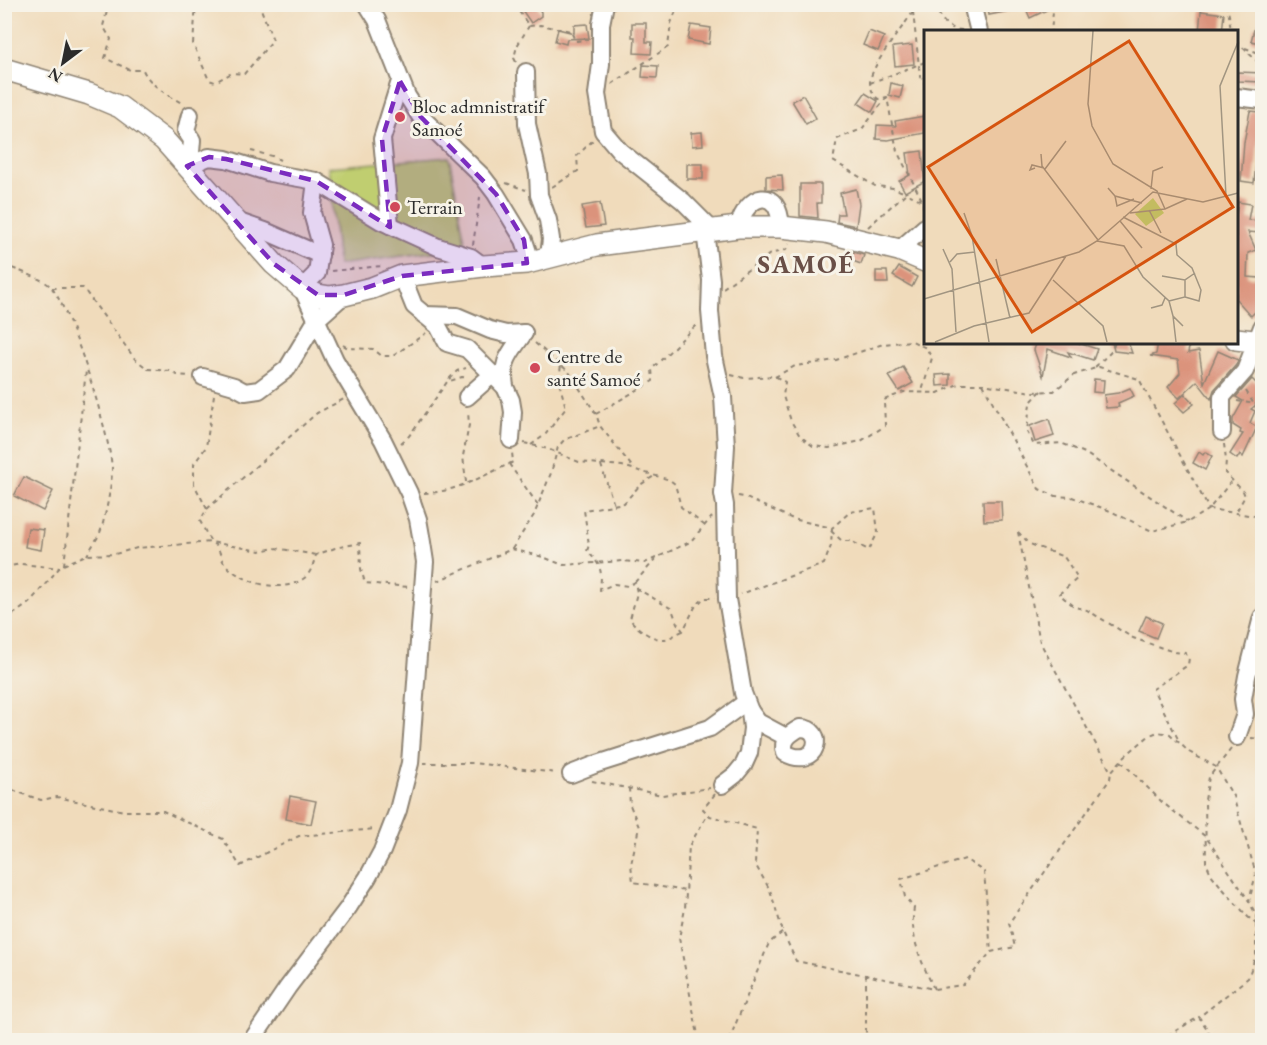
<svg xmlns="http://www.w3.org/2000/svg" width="1267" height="1045" viewBox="0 0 1267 1045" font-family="'EB Garamond',serif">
<rect width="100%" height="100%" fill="#f7f3e8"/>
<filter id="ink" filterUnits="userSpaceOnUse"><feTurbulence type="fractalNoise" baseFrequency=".0167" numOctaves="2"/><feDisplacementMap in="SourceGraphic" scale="12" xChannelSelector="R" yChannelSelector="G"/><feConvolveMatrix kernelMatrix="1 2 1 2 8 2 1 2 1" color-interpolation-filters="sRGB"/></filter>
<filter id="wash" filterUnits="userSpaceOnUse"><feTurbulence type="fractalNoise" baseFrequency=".008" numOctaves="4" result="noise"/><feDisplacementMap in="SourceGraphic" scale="24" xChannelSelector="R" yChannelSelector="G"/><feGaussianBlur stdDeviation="1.35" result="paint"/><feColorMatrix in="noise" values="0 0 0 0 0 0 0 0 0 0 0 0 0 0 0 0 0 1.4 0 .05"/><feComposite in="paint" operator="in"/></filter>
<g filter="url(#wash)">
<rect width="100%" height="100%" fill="#f0dbbb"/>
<polygon fill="#c0ce6f" stroke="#767c4d" stroke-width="1.5" points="449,157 466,247 338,265 328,167"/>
<g id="blocks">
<g fill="#db937c">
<polygon points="531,4 536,4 541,12 541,16 531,23 522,10"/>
<polygon points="987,4 1019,4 1020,9 989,15"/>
<polygon points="1024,4 1059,4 1030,18"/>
<polygon points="1201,11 1224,14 1222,32 1199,32"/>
<polygon points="632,23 646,23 646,42 652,42 651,54 634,53 635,37 632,37"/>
<polygon points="587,24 589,38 567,39 566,44 555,41 558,29 574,33 574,25"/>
<polygon points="691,25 711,28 709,44 688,40"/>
<polygon points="1255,26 1263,28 1263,44 1251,41"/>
<polygon points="869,31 884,37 878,51 863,45"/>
<polygon points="912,45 914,64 895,66 893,47"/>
<polygon points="643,65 658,66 657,78 642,77"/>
<polygon points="1237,72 1263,73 1263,82 1237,81"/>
<polygon points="891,83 903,86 900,98 889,95"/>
<polygon points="865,93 878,101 872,112 858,103"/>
<polygon points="803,95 816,118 806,124 792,101"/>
<polygon points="1250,111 1259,112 1258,123 1263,123 1263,135 1259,135 1254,183 1241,181 1244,142"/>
<polygon points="925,116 925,133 888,140 876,139 877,125 896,126 895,121"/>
<polygon points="702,132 703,145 692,146 691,133"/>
<polygon points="922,151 925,181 905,192 899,181 910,175 907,153"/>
<rect x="687" y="164" width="16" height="15"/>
<polygon points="782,175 783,190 766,189 766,176"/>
<polygon points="800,184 821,184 821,203 817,203 818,218 800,216"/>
<polygon points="856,189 859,204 856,226 837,222 838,214 844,214 840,193"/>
<polygon points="1238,202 1251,204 1248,220 1262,221 1261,233 1248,232 1256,250 1248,253 1247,277 1260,278 1259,292 1263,292 1260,307 1251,316 1236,299 1236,216"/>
<polygon points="600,203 604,226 586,228 582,206"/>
<polygon points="850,251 864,255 861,264 847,259"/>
<polygon points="899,267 917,277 912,287 893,276"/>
<polygon points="876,271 887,271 888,283 876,283"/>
<polygon points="1033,342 1075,342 1097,349 1093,360 1068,352 1071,357 1048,349 1043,376 1034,350 1036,344"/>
<polygon points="1112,342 1128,342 1132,353 1114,351"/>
<polygon points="1158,342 1190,342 1188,353 1199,351 1204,383 1218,351 1238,360 1236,365 1214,390 1211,399 1197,381 1179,398 1168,387 1180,373 1178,360 1150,356 1156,354"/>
<polygon points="903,367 913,383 899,391 889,376"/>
<polygon points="950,374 950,385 937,386 936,375"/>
<polygon points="1094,379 1104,380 1103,393 1093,392"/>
<polygon points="1252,379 1263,390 1263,399 1251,409 1255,411 1250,423 1257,427 1243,457 1240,454 1237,459 1230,454 1243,434 1240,433 1241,430 1233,425 1233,419 1243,401 1236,397"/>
<polygon points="1130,388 1134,396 1118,403 1119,407 1106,408 1104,395 1118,393"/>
<polygon points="1185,394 1194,404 1184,412 1175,403"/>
<polygon points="1049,419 1054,436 1035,442 1030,426"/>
<polygon points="1199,452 1203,455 1205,452 1212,456 1205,470 1193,463"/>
<polygon points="24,477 53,491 43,511 14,496"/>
<polygon points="983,501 1001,501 1002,520 984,521"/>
<polygon points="28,528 44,530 41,550 25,547"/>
<polygon points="1146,616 1162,623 1156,638 1139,631"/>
<polygon points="290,796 316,801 311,824 286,819"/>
</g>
</g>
</g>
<g filter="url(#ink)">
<use href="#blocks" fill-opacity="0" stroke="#8e8373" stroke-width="1.5"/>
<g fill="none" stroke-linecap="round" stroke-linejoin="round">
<defs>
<g id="minor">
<polyline points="367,4 377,20 407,96 420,116 483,177 496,194 524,240 528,252 527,263"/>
<polyline points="605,4 601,24 601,64 597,94 603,131 620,151 683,201 711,229"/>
<polyline points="972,4 979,32"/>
<polyline points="526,72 527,124 538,174 539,195 548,220 551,239 549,257"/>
<polyline points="1236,97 1262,100"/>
<polyline points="190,164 192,140 186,131 190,115"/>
<polyline points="187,166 209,157 226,159 270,173 316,181 381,221 438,247 471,257 483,266"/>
<polyline points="236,221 265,231 320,255"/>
<polyline points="390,225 382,139 400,81"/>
<path d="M738,227C747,193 779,185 781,227"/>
<polyline points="705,231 711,280 710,311 714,356 723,397 726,446 723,494 725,505 727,599 743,693 750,711 752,728 749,753 744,764 735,775 722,785"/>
<polyline points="899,250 925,227"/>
<polyline points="402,276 414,306 438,326 447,343 467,349 505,387 511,400 513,412 511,440"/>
<polyline points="424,315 457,316 490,330 506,334 524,333"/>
<polyline points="203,377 234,386 245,392 259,390 287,369 317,319 344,295"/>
<path d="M505,387C501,360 510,354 524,333"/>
<polyline points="467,397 492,375"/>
<polyline points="1222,432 1222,397 1245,371 1262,327"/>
<polyline points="750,711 758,722 786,737"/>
<path d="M800,728C827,727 818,771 785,753C781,740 789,734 800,728Z"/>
<polyline points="1237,737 1245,714 1243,699 1247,676 1262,617"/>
<polyline points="571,774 594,765 710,728 746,702"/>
<polyline points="252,1040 288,987 348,908 368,877 382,851 398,810 410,763 423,588 425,562 421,536 418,519 409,493 383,440 335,360 302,288 317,273 321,245 312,213 316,181"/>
</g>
<g id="major">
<polyline points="4,69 89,94 120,107 164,140 274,264 302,288 318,295 330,297 344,295 372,288 402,276 483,266 527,263 597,245 738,227 781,227 826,232 899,250 925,261"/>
<polyline points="1236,339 1262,342"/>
</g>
</defs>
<use href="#minor" stroke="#8e8373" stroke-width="20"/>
<use href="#major" stroke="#8e8373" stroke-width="24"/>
<g stroke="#8e8373" stroke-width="2" stroke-dasharray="4.5 4.5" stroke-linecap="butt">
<path d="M109,4L103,26L111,39L105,58L130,70H143C150,85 167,95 182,103"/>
<polyline points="196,4 193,44 209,80 215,82 232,73 244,74 273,40 259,4"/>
<polyline points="514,4 529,26 540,25 571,31 575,41 588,40"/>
<polyline points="918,4 913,12 920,75 925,84"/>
<path d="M935,4C940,20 948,31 966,30"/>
<polyline points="1050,4 1053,12 1051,32"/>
<polyline points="1226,4 1229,15 1231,32"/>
<path d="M913,12C903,27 871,65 870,82C870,88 873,94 878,99L887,97L897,151L923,202L924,213"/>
<polyline points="1236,41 1260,64 1257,85"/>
<polyline points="1245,48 1262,54"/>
<polyline points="516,62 514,58 517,46 529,26"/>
<polyline points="870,83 925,62"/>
<polyline points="612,84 668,47 671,23 679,4"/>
<polyline points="887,97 862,129 837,139 833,161 875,186 893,188 906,193"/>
<polyline points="251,151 272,156 280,160"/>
<polyline points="506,183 526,190"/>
<polyline points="552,187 578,171 577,156 594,139"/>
<polyline points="868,227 906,193 923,201"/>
<polyline points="473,245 480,197"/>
<path d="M4,265C14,269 44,279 50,286C71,307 110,436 112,468C113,480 104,525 99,535C95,542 91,548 87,555"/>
<polyline points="331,271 382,266"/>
<polyline points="52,288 83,288 135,359 148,369 170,371 177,375 190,376"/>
<polyline points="723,288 770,254 786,250 789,244"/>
<polyline points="535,343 569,372 596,414 600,426 634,469"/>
<polyline points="343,345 348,348 373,349 382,356 393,356 426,333"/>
<polyline points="1095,367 1112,351 1115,342"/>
<polyline points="731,375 744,378 775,376 785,382 783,396 791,421 800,436 813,446 829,448 861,441 885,426 884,400 904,392 938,393 958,384 983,384 1032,392 1054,391 1074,375 1099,367 1139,379 1209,509 1262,517"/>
<polyline points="775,377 795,366 836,360 883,344 912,341 926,348 932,358 922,391"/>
<polyline points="449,379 457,371 466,368"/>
<polyline points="983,384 1039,489 1056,496 1072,497 1108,510 1152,531 1188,522 1209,509 1233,479"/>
<polyline points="1041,391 1030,403 1027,432 1034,445 1061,443 1085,453 1188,522"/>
<polyline points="1246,391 1258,411 1262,436"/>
<path d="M214,395L206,447L194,464V484L207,509L200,521C204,528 207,536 211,542C216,547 214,542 218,549C221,554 221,560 226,565C243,583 281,594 303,579C311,574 313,564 316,555L335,548L360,543L361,569L365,583L409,587"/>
<polyline points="1237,401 1262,405"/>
<polyline points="596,414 653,381 652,369 697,324"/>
<polyline points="401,443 409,436 447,382 462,377 468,378"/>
<polyline points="524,443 548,449 579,462 622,466 670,480 675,484 681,507 704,525"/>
<polyline points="1224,444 1226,460 1225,473 1243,491 1245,496 1235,514"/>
<polyline points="531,445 545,435 566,408 559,382 561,364"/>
<polyline points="509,464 538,505"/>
<polyline points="601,465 614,505"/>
<polyline points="466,482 463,456 469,425 468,411"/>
<path d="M424,493C454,493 483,476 509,464L513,462L512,452"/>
<polyline points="738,496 744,497 793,519 832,528 831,546 824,564 741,594"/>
<polyline points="207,509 317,413 344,399"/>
<polyline points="1256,517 1256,522 1262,533"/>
<polyline points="831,531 842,541 850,541 869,550 878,532 875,508 850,512 832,528"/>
<polyline points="1018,532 1030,544 1064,557 1078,578 1059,594 1075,607 1087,610 1133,638 1174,652 1185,653 1189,658 1188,665 1153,689 1179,741"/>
<polyline points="1018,532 1040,642 1111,772"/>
<polyline points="512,549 534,515 551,473 558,447 564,440 600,426"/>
<path d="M656,559L635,582L637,593L630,619C636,628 652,640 664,639C670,639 677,633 683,631"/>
<polyline points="64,565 86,371"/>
<polyline points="4,567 21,564 60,568"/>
<polyline points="437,581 512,549 543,557 563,565 623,561 645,563 690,542 712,517"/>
<path d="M635,582L628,586L614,584L600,590C602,570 602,566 587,551L589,545L584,510L624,503L640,485L654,476"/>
<polyline points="636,588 672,609 677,623 683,631 695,607 704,598 715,598"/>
<polyline points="4,618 17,612 29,603 61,566 86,555 115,554 137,548 211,542 260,551 275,548 316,555"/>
<polyline points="1251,738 1262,739"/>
<polyline points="1231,749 1209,777 1205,800 1206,862 1211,874 1223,889 1248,917 1262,929"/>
<polyline points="1121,761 1162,802 1206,837 1249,901 1256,915 1256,955 1248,978 1199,1017 1208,1030 1210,1040"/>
<polyline points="423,763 473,763 557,773"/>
<polyline points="592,781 662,795 710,788"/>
<polyline points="4,787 41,800 57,797 124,811 163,811 223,839 240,866 299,836 376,829"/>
<polyline points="629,788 630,805 639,827 631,864 633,882 686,891"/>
<polyline points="715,794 703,809 710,816 757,829 755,864 770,890 783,932 796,961 934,989 963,985 991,952 1015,947 1009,923 1110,779 1111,772 1125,756 1150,735 1158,732 1170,734 1189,752 1216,767 1233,796 1256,874 1249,901"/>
<polyline points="866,974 866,1040"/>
<path d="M934,989C922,962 909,938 914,908L905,897L901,879L965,859L984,872L991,952"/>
<polyline points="699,1040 679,938 685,909 689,846 708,814"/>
<polyline points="729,1040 769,943 783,932"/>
<polyline points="1160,1040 1199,1017"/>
</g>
<use href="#minor" stroke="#fff" stroke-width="16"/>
<use href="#major" stroke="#fff" stroke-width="21"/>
</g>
</g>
<path fill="#7b2cbf" fill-opacity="0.2" stroke="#7b2cbf" stroke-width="4.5" stroke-dasharray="12 8" stroke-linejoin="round" d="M400,81L420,116L496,194L524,240L527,263L402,276L344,295H318L274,264L187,166L209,157L226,159L316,181L390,227L382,139Z"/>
<g fill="#d1495b" stroke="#f7f3e8" stroke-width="2">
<circle cx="400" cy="117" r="6"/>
<circle cx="395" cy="207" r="6"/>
<circle cx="535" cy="368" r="6"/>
</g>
<g text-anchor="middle" stroke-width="6" stroke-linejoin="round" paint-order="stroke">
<g font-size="20" fill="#2b2b2b" stroke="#f7f3e8" text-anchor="start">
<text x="412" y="113">Bloc admnistratif<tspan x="412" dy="23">Samoé</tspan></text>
<text x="407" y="214">Terrain</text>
<text x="547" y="363">Centre de<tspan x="547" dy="23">santé Samoé</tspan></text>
</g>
<g font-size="26" font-weight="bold" letter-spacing="1.5" fill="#694f47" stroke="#f7f3e8">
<text x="806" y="273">SAMOÉ</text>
</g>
</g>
<g transform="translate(924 30)">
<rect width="314" height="314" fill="#f0dbbb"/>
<path d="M229,168L240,183L222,196L211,184Z" fill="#c0ce6f"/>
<path fill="none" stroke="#a19581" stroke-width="1.5" d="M169,1L164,74L168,96L189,134L233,161L241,179M117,124L118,136L174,210M111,138L106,140L108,135L120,138M121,139L142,111M184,158L191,166L218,173M227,159L229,141L239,137M191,166L193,176L210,169M302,166L296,56L314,12M225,180L237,203M40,183L48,206L65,312M206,183L241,179L263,169M199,187L252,214L253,225L268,238L277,260L275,271L261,267M196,191L218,218M173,211L200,216L219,247L245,271L249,286L259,296M19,219L28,239L32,302M72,229L86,288M26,232L33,224L51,222M238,246L261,250M129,250L179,296L183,312M0,269L155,222L173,211L229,162L279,172L314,163M245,271L261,267V250L271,243M227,278L238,275L241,268M249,286L252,312M11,312L50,296L105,283L142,226"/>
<path fill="#d5540f" fill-opacity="0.15" stroke="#d5540f" stroke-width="3" d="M205,11L309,177L108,302L4,137Z"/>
<rect width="314" height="314" fill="none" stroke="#2b2b2b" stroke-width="3"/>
</g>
<rect width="1267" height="1045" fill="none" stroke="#f7f3e8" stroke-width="24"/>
<g transform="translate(63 63) rotate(212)" stroke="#f7f3e8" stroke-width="4.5" paint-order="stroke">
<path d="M0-4.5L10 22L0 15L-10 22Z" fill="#2b2b2b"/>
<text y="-9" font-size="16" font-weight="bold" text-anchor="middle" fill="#2b2b2b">N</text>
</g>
</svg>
